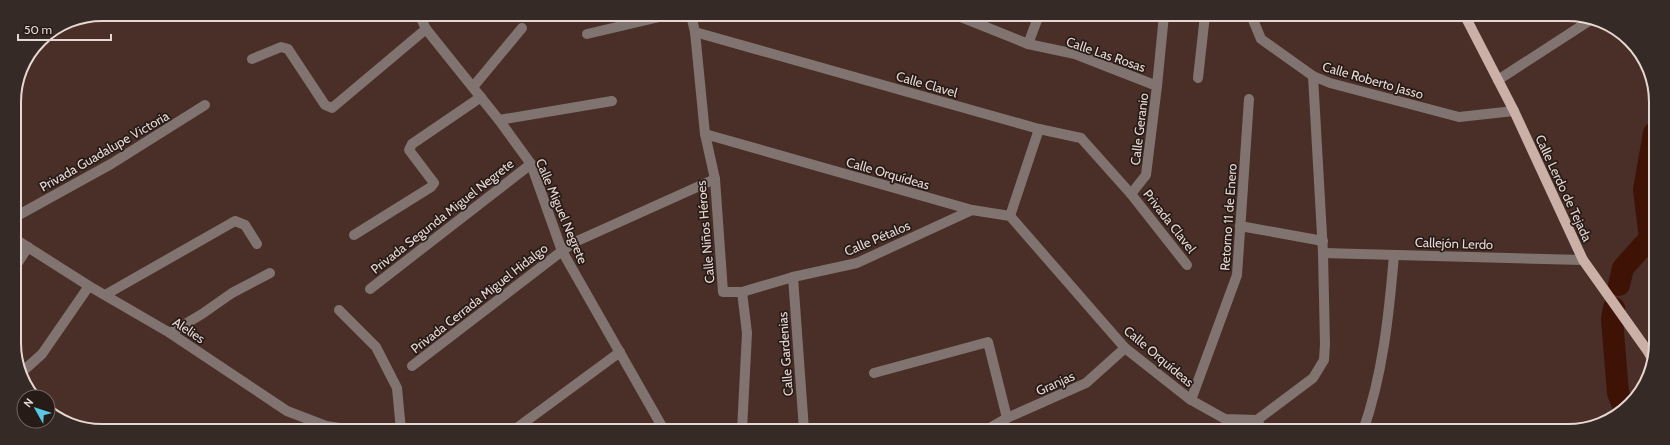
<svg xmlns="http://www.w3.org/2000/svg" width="1670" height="445" viewBox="0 0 1670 445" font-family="Cabin,sans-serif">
<rect width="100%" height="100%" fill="#492f28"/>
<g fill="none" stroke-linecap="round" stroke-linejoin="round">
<g stroke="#3e1205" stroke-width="22">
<polyline points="1619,285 1623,268 1650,238 1644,190 1654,133"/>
<polyline points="1614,308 1612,319 1618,393 1625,410"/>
</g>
<g stroke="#817470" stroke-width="10">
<polyline points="419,14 426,29 499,120 531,164 562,251 664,430"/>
<polyline points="691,15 695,32 705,134 715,179 723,292 742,292 793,277 857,263 972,210"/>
<polyline points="956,15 1028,44 1075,54 1157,86"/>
<polyline points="1251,15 1261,39 1313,76 1330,83 1459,117 1514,111"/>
<polyline points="695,32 1039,129 1081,138 1131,194 1187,265"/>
<polyline points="587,34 668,15"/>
<polyline points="1028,44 1039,15"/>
<polyline points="252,59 281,47 288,49 325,105 332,108 426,29"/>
<polyline points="1198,78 1205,15"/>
<polyline points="1498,80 1592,19"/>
<polyline points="473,87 522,28"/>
<polyline points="499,120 612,101"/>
<polyline points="705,134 972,210 1010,216 1125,348 1191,400 1225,419 1257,420 1313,378 1324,360 1325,344 1323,253 1313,76"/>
<polyline points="1131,194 1146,175 1157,86 1164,15"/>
<polyline points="1010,216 1039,129"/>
<polyline points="15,217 111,164 205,105"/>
<polyline points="1240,226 1323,241"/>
<polyline points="354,235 431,187 434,183 409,150 412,144 481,97"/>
<polyline points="15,239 89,286 170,333 287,411 326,426 353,430"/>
<polyline points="1323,253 1583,260"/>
<polyline points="15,267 28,247"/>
<polyline points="793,277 804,430"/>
<polyline points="370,289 531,164"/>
<polyline points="742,292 747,333 742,430"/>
<polyline points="105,295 235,221 245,225 257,244"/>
<polyline points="339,310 376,347 397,388 401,430"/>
<polyline points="170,333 202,314 232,293 270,273"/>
<polyline points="412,366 562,251 575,242 715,179"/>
<polyline points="22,372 42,354 89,286"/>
<polyline points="874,373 988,342 1007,418"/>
<polyline points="1191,400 1237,275 1249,99"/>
<polyline points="1257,420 1262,430"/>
<polyline points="514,430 620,352"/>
<polyline points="986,430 1007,418 1086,383 1125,348"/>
<path d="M1363,431C1383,374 1389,314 1394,255"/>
</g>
<polyline stroke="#cbb0a8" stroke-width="10" points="1465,16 1514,111 1583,260 1647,350 1654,362"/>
</g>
<g text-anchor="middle" stroke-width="3.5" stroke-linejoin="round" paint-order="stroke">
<g font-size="13" fill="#e7d7d2" stroke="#271b17">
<text transform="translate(1106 54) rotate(19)" y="5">Calle Las Rosas</text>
<text transform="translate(1373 80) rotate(16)" y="5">Calle Roberto Jasso</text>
<text transform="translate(927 84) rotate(16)" y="5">Calle Clavel</text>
<text transform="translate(1139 129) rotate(-83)" y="5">Calle Geranio</text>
<text transform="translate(104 151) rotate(-30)" y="5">Privada Guadalupe Victoria</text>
<text transform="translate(888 173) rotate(16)" y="5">Calle Orquídeas</text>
<text transform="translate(1564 188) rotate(65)" y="5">Calle Lerdo de Tejada</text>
<text transform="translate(562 211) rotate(67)" y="5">Calle Miguel Negrete</text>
<text transform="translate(442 216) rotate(-38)" y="5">Privada Segunda Miguel Negrete</text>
<text transform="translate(1228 217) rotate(-86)" y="5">Retorno 11 de Enero</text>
<text transform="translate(1170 221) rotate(52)" y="5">Privada Clavel</text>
<text transform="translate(705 232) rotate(-95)" y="5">Calle Niños Héroes</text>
<text transform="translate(877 238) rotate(-23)" y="5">Calle Pétalos</text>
<text transform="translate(1454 243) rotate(2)" y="5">Callejón Lerdo</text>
<text transform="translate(479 298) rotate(-38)" y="5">Privada Cerrada Miguel Hidalgo</text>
<text transform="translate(189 330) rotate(33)" y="5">Alelies</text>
<text transform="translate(785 354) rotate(-94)" y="5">Calle Gardenias</text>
<text transform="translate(1159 356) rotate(40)" y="5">Calle Orquídeas</text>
<text transform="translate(1055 383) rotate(-24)" y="5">Granjas</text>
</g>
</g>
<path d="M0 0H1670V445H0ZM102 21H1568A81 81 0 0 1 1649 102V343A81 81 0 0 1 1568 424H102A81 81 0 0 1 21 343V102A81 81 0 0 1 102 21Z" fill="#362a26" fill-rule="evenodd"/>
<path fill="none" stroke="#e7d7d2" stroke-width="2" d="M102 21H1568A81 81 0 0 1 1649 102V343A81 81 0 0 1 1568 424H102A81 81 0 0 1 21 343V102A81 81 0 0 1 102 21Z"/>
<g transform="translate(36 409) rotate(309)"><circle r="19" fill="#271b17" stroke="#746662"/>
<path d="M0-3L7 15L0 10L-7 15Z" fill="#59c8e5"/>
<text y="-6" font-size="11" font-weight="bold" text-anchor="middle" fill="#e7d7d2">N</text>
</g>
<path d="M18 34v6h93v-6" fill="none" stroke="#e7d7d2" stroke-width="2"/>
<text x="24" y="34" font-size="12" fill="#e7d7d2" stroke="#271b17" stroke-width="3" paint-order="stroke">50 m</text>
</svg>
